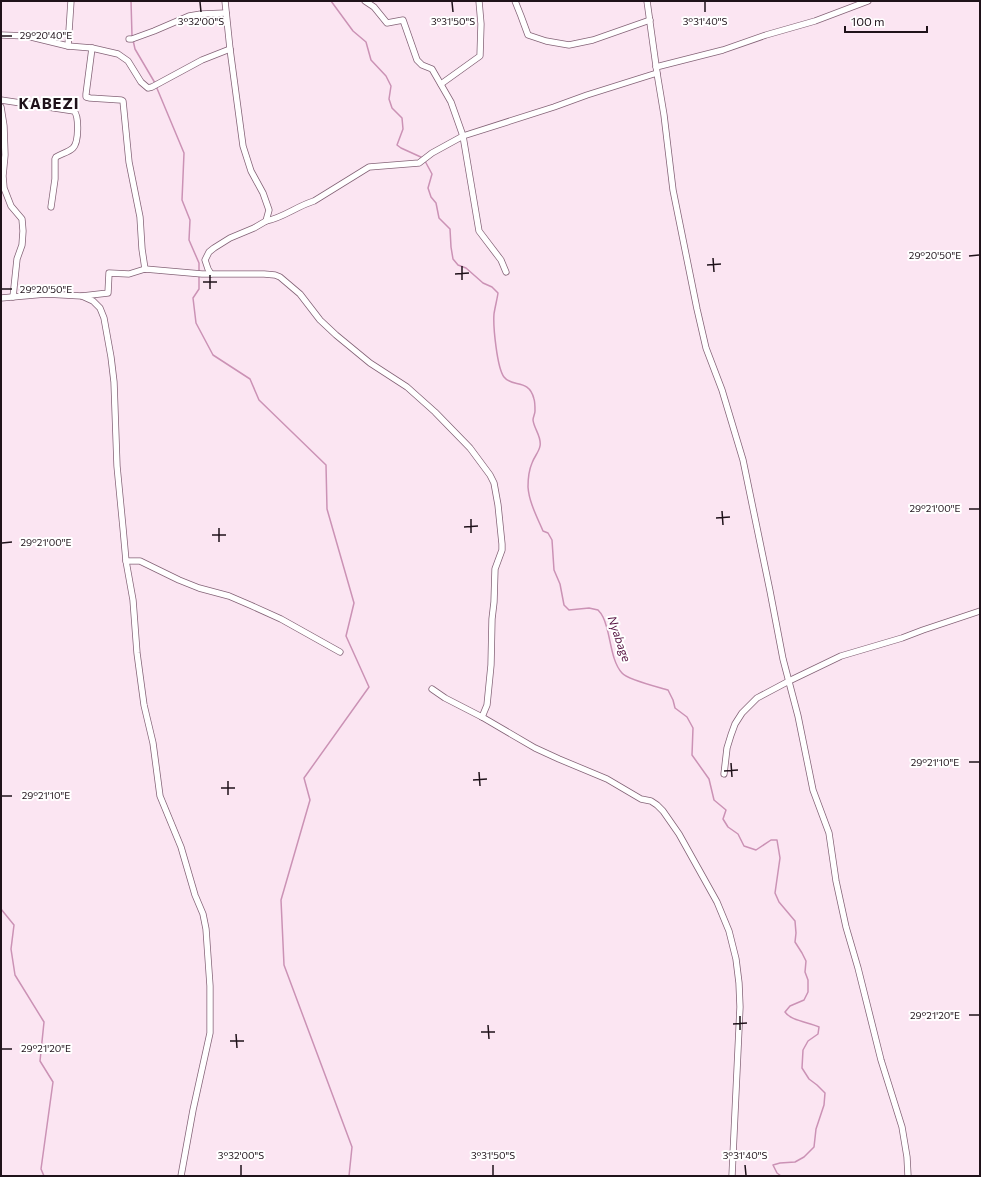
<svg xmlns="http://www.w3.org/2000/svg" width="981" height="1177" viewBox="0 0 981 1177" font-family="Commissioner,sans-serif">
<rect width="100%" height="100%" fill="#fbe5f2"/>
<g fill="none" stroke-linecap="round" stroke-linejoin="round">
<g stroke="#cb92b5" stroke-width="1.5">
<polyline points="131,1 132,36"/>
<polyline points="331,1 353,31 366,42 371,60 386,76 391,86 389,99 392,108 402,118 403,129 397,145 401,148 423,158"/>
<polyline points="133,40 135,49 155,83"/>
<polyline points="156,86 184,153 182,200 190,220 189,240 199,263 199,272"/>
<path d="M425,161L432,174L428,188L431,197L436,203L439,218L450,229L451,247L453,259L458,265L466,268L483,283L492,287L498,293C497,300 495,307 494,314C493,326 497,368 504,377C512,388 529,378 534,399C535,402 535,407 535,411C535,414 533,417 533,420C534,429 542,437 540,446C539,452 534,457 532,463C529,470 528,479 528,487C529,502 537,517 543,531L548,533L552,540L554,570L560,584L564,605L569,610L589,608L598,610C600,612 602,615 603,617C611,633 610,660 622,673C628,680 658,687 668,690L673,700L675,708L687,717L693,728L692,755L709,779L714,800L726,810L723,819L728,827L738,834L744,846L756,850L771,840H777L780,858L775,893L779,902L795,921L796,933L795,942L802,953L806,961L805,972L808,980V992L804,1000L790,1006L785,1012C791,1021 809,1022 819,1027L818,1034L808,1041L803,1050L802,1068L809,1079L817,1085L825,1093L824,1105L816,1129L814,1147L804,1157L795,1162L780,1163L773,1165L777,1173L781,1176"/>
<polyline points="199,276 199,289 193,298 196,323 213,355 250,379 259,400 326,465 327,509 354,603 346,636 369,687 304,778 310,800 281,900 284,965 352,1147 349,1176"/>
<polyline points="1,909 14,925 11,949 15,975 44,1022 40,1061 53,1082 41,1169 44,1176"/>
</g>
<defs>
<g id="minor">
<polyline points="365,1 374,7 387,23 403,20 417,60 422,65 432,69 451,102 463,136 479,231 501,260 506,272"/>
<polyline points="515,1 521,16 528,35 546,41 569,45 593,40 650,20"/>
<polyline points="647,1 657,73 664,115 673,190 697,309 706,348 722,390 743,460 770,591 783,659 798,716 813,790 829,833 836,881 846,927 858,968 881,1060 902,1127 907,1157 908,1176"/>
<polyline points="1,35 27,36 68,46 92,48 118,54 128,61 141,82 148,88 152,87 202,60 230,49"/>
<polyline points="129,39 132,39 154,31 189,16 201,14 226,13"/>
<polyline points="68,46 71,1"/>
<polyline points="92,48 86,94 86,97 90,98 121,100 123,101 129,162 140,217 142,249 145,269"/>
<polyline points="656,67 723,50 766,35 815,21 868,1"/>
<polyline points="441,84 480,56 481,24 479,1"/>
<path d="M1,100L74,111C79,116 79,142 73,148C69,152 61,154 56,157L55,159V179L51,207"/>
<polyline points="1,107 4,126 5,155 3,176 4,188 11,206 22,219 23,231 22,245 17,259 13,297"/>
<path d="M266,221C283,218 297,206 314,201L369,167L419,163L432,153L463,136L554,107L587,95L641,78L657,73"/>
<polyline points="211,274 208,269 205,260 209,252 214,248 230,238 254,228 266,221 269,210 263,193 251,171 243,146 230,49 225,1"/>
<polyline points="82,296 108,293 109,273 129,274 145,269 202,274 264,274 275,275 280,277 300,294 320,320 336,335 370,363 407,387 435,412 470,448 490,475 494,483 498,505 502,544 502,550 495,569 494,602 492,619 491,665 487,705 482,717"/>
<polyline points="1,298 46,294 82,296 93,301 100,308 104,318 111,357 114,382 117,466 123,528 126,561 133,600 137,653 144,705 153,743 160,796 181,847 195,895 203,914 206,929 210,986 210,1033 193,1110 181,1176"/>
<polyline points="126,561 140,561 179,580 199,588 229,596 250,605 281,619 340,652"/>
<polyline points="432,689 445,698 482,717 535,748 559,759 607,779 641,799 651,801 657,805 663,811 679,834 717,902 729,931 736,959 739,983 740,1007 732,1176"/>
<polyline points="724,774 727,748 731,735 735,724 742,713 757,698 789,681 841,656 902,638 923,630 980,611"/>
</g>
</defs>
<use href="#minor" stroke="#846377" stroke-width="7"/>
<use href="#minor" stroke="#fff" stroke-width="5.5"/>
</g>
<path fill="none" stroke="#1f121a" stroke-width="1.5" d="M200,2L201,12M452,2L453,12M705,2V12M2,36H12M969,256L979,255M713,258L714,272M707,265L721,264M462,266V280M455,274L469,273M210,275V289M203,282H217M2,289H12M969,509H979M722,511L723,525M716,518L730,517M471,519V533M464,527L478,526M219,528V542M212,535H226M2,543L12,542M969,762H979M731,763L732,777M724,771L738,770M479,772L480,786M473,780L487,779M228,781V795M221,788H235M2,796H12M969,1015H979M740,1016V1030M733,1024L747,1023M488,1025L489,1039M481,1032H495M236,1034L237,1048M230,1041H244M2,1049H12M241,1165V1175M493,1165V1175M745,1165L746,1175"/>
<g text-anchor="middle" stroke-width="4" stroke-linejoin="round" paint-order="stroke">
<g font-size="12" font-style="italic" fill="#561342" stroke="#fff">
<text transform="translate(619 639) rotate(71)" y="4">Nyabage</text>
</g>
<g font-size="15" font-weight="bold" letter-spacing="1" fill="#1f121a" stroke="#fff">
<text x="49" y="109">KABEZI</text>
</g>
</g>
<g font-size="10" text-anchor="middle" fill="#1f121a" stroke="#fff" stroke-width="4" stroke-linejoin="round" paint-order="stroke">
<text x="201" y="25">3°32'00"S</text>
<text x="453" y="25">3°31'50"S</text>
<text x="705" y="25">3°31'40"S</text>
<text x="46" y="39">29°20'40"E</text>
<text x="935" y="259">29°20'50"E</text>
<text x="46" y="293">29°20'50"E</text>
<text x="935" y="512">29°21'00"E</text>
<text x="46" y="546">29°21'00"E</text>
<text x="935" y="766">29°21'10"E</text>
<text x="46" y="799">29°21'10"E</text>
<text x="935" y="1019">29°21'20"E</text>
<text x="46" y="1052">29°21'20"E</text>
<text x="241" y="1159">3°32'00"S</text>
<text x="493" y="1159">3°31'50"S</text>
<text x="745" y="1159">3°31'40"S</text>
</g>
<rect width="981" height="1177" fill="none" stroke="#1f121a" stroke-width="4"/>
<path d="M845 26v6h82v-6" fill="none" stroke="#1f121a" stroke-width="2"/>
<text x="851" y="26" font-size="12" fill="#1f121a" stroke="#ffffff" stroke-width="3" paint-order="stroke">100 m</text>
</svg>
